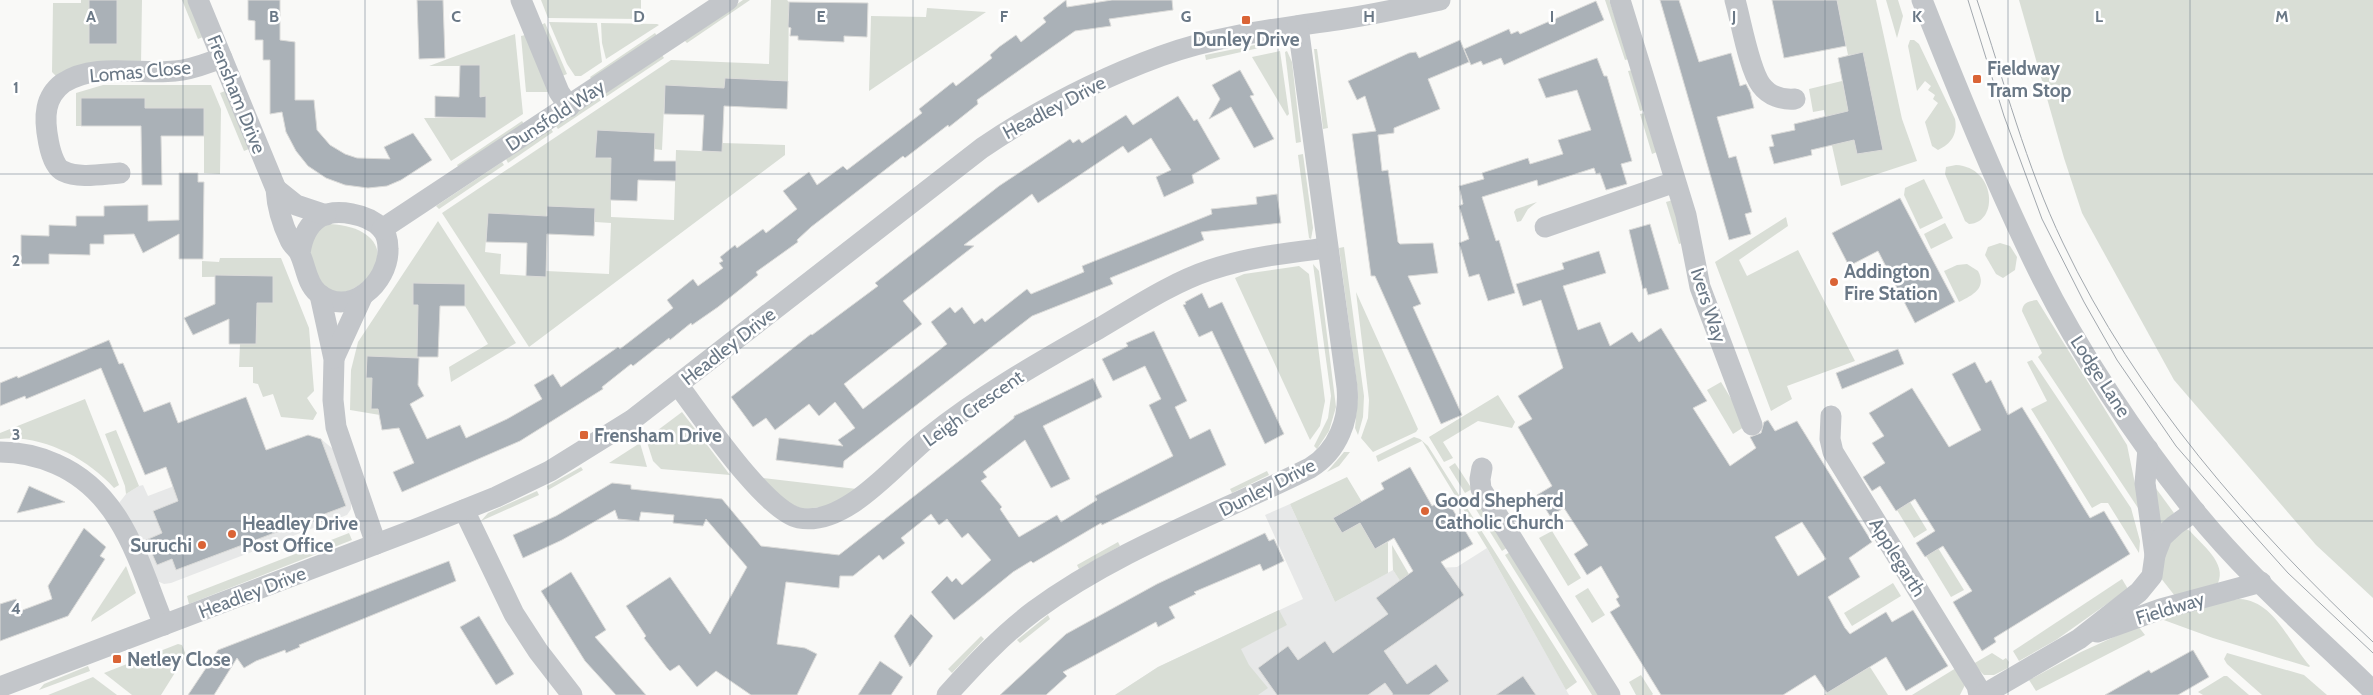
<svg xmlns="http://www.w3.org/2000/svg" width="2373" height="695" viewBox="0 0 2373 695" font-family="Cabin,sans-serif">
<rect width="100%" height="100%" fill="#f9f9f7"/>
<g fill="#e7e8e8">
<polygon points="308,435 321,439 333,449 351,501 351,509 347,515 171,583 164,584 157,581 119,503 126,494 139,486 143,485 148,496"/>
<polygon points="1290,504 1335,602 1393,570 1405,588 1438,568 1457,567 1487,548 1569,695 1115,695 1158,667 1303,599 1265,515"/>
</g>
<g fill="#d9ded6" fill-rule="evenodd">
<polygon points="81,0 89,0 89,44 117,44 117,0 142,0 141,65 59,79 52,72 53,3 81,3"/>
<polygon points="182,0 188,0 203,37 198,39"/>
<polygon points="541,0 641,0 641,19 548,18"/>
<polygon points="743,0 750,0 687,43 684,40"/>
<path d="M771,0H787L789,2L788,81L725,78L724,96L665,85L662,150L654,149L655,133L597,130L595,157L619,159L611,174V217L674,220L676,150L722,152V143L785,145V155L529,347L442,213L671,60L769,64ZM547,206L595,208V222L611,223L609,274L546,271L545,277L500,274L501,254L485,252L488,214L535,216L546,224Z"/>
<polygon points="1605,0 1609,0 1629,59 1625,60"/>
<polygon points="1837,0 1876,0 1902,119 1917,161 1841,186 1824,110 1813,112 1809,89 1842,81 1857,154 1883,149 1863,53 1848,55"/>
<polygon points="1886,0 1898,0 1903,16 1897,38"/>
<polygon points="2019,0 2373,0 2373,598 2316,545 2174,380 2082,213 2064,158"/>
<polygon points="927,8 986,12 869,91 871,16 926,17"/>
<polygon points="549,22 597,23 602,62 581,76 575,76 567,64"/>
<polygon points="545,23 567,74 562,76 541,25"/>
<polygon points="601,23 657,24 659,25 606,59 602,43"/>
<polygon points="655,33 657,36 592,80 590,77"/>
<polygon points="515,34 523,114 451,161 424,118 486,118 486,96 480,97 480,66 429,66"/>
<polygon points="525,35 549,92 526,92 521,36"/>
<path d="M1910,40H1914L1919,44L1955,119C1958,134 1951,144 1938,150L1932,146L1925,122L1938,103L1933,99L1935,95L1928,90L1931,86L1925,81L1917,91L1908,46Z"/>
<polygon points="1274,41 1281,43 1206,60 1205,55"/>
<polygon points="1314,49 1317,49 1328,128 1323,129"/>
<polygon points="1280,51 1289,114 1287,116 1252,57"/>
<polygon points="1287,51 1292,62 1301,142 1296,143 1285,52"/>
<polygon points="662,55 664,58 558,129 556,126"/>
<polygon points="1633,70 1644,110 1640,111 1628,71"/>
<polygon points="103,85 211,85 221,109 220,174 204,173 204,108 145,108 145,98 81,98 81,126 76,126 76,93"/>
<polygon points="225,91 249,149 244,151 220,93"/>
<polygon points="1645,113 1657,152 1652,154 1640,114"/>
<polygon points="522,121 524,124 459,168 457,165"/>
<polygon points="551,129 553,132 508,163 506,159"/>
<polygon points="1303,154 1313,228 1311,239 1309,238 1298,155"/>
<polygon points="502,162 504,165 439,209 436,206"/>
<path d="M1956,165C1996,167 1999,223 1969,224L1965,221L1945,174L1946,167Z"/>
<polygon points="1924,179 1943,218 1920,229 1904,195 1905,188"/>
<polygon points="1673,200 1682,243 1679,244 1666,202"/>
<polygon points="1537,202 1528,209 1521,221 1517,222 1514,212 1516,209"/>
<polygon points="1786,217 1788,226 1739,260 1747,276 1798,250 1855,361 1787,386 1792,399 1771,411 1715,262"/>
<polygon points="438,221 516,343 451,382 449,367 488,344 465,306 465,285 414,283 413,305 418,305 419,358 367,357 366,377 372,378 371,409 392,410 392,417 350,410 351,370 358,342"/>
<polygon points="1945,223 1953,238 1931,249 1924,234"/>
<path d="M330,224C390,227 393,274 342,294L326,289L312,267L309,242L320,227Z"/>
<polygon points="2000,243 2010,246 2017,257 2015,270 2003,278 1996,274 1985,255 1988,247"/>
<polygon points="1344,247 1364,396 1363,417 1358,435 1355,428 1358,392 1339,248"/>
<polygon points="220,258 281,258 309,328 314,391 307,398 317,413 313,420 281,417 273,394 263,397 258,384 253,383 253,367 239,367 240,344 256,344 257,318 249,303 273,303 273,276 202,277 202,261 219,262"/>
<polygon points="1313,264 1319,271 1336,407 1329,431 1317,449 1314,446 1328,418 1331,396"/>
<path d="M1967,264L1978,271C1987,288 1973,295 1959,302L1944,271L1957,265Z"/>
<polygon points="1299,266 1309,274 1325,401 1320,426 1310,440 1235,278 1244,274"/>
<polygon points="1356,292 1418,429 1416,432 1373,452 1361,438 1368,418 1369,400"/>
<path d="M2037,300L2127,445L2140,508H2138L2038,357L2042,353L2022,311C2023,302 2029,301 2037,300Z"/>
<polygon points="2032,360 2131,508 2140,541 2139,553 2108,503 2101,503 2092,508 2031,409 2047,401 2027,362"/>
<polygon points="1721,382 1747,425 1733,434 1707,390"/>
<polygon points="1498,395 1515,422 1512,428 1478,421 1443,442 1453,458 1444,462 1429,437"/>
<path d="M85,399L119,485L114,488C87,458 41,434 0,439V433Z"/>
<polygon points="682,412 730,475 661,469 653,461 646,439"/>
<polygon points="116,430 139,486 126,494 125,486 105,434"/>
<polygon points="1414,437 1420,439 1428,446 1577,682 1566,690 1487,548 1422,441 1378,462 1376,456"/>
<polygon points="640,443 647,467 609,463"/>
<polygon points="1344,452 1350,452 1339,466 1327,472"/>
<polygon points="1455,463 1472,489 1465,493 1449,467"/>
<polygon points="581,467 583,470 548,490 547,486"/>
<polygon points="1267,471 1269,475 1232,493 1230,489"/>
<polygon points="1347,477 1362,502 1334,518 1342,533 1360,523 1375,549 1388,542 1388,573 1335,602 1290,504"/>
<polygon points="763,478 857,489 831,506 803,509 785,502"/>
<polygon points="2152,483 2174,513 2161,526"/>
<polygon points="537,491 539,495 481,521 488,513"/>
<polygon points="1478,499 1508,547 1502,551 1472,503"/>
<polygon points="1910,502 1927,530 1914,538 1897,510"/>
<path d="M2185,528L2190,531C2202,545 2227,563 2218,583L2175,596L2160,577L2167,545Z"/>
<polygon points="1552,531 1581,578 1568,586 1539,538"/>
<polygon points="349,533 352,540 189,604 187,596"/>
<polygon points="1118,542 1120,546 1079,569 1077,565"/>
<polygon points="1392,545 1414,583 1410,596 1393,570"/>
<polygon points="1938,548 1964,590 1951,597 1926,556"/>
<polygon points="1510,552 1599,695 1592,695 1505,555"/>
<polygon points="126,566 136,593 91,622 92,618"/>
<polygon points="2122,579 2128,589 2056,640 2019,661 2013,651"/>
<polygon points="1893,583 1901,596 1852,626 1844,613"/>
<polygon points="1588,588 1605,615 1592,623 1575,596"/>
<path d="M2239,599C2274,600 2289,643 2310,666L2309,667L2213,638L2161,619L2214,603Z"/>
<polygon points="1279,610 1287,625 1241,649 1249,665 1268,688 1258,695 1115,695 1158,667"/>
<polygon points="1048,615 1050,619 1020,643 1017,640"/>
<polygon points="2138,626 2145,635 2036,691 2029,680 2081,652"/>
<polygon points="981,636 984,639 952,673 948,669"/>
<polygon points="178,644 182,645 186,655 161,695 132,695 104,673"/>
<polygon points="1992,653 2003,660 2006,658 2009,662 2008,668 1994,675 1984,675 1973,664"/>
<polygon points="2227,653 2304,675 2327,695 2262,695 2227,664 2224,659"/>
<polygon points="88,666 90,671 39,690 44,684"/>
<polygon points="1870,667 1888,695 1824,695 1827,693"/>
<polygon points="1956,668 1965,685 1960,695 1912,695"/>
<polygon points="1641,675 1653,694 1652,695 1636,695 1629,682"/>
<polygon points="2224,676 2227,676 2249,695 2203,695 2198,692"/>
<polygon points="93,677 117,695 48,695"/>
</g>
<g fill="#aab1b7" stroke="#dbdbd9" fill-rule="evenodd">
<rect x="89" y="0" width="28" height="44"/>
<polygon points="248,0 280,0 280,40 295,42 295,100 314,100 317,130 330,145 345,154 357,158 390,159 384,147 413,133 432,160 401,180 387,186 368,188 345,185 326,178 308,166 296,151 286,132 282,112 270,114 270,60 263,60 263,40 255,40 255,21 248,20"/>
<polygon points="417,0 443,0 445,58 419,59"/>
<polygon points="1066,0 1067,7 1112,0 1172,0 1173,10 1109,19 1111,26 1075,31 977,100 978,104 949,127 948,125 905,158 903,156 811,227 797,240 798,242 756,272 758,275 718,307 692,325 691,323 670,340 669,338 633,366 631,364 602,387 603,389 520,441 402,492 393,472 414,463 399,428 382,430 378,409 371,409 372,378 366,378 367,356 419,358 418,385 424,396 410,404 427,439 460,425 466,438 507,419 542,399 534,385 553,374 561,387 618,347 620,349 673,308 667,300 693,279 698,286 723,268 719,263 723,261 720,257 735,245 737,248 763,229 766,233 797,209 783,191 809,172 817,185 843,166 847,170 922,113 919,109 953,82 956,86 992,58 990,55 999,47 1016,35 1021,42 1046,22 1043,18"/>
<polygon points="1660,0 1679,0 1699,62 1731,53 1740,86 1746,84 1750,92 1754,108 1717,117 1729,158 1736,156 1752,212 1745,214 1751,234 1729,240"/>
<polygon points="1772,0 1837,0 1846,46 1784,58"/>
<polygon points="1596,1 1604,20 1504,65 1501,58 1483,65 1481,61 1471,65 1464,49 1509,29 1511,34 1518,31 1520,34"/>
<polygon points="789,2 868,3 867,37 844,36 844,42 798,40 798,36 790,36 791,28 788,27"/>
<polygon points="1460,40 1469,62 1428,79 1440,109 1394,128 1394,133 1378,135 1382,171 1388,170 1398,242 1400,244 1433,243 1438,273 1408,276 1421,304 1413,307 1462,415 1441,424 1375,276 1371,276 1352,134 1376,131 1365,96 1357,100 1348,81 1409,53 1416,52 1419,58"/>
<polygon points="1863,52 1883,150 1857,154 1854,140 1811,150 1812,155 1774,164 1769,147 1774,146 1771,135 1795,130 1794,124 1848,111 1838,58"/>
<polygon points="1597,58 1604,76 1607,76 1632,161 1621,164 1627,184 1606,190 1600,173 1596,174 1594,168 1538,186 1537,180 1482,197 1496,241 1499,240 1515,293 1488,301 1479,274 1469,277 1459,243 1469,239 1459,206 1463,204 1459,186 1484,179 1482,173 1528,158 1530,164 1563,154 1558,140 1591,130 1577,90 1546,98 1538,79"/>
<polygon points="460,65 480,65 480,97 486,96 486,118 435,117 435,96 459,97"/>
<polygon points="1240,70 1254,95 1250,96 1274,139 1254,148 1231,107 1209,119 1220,99 1212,85"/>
<polygon points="725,78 788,81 787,109 724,106 722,152 702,151 704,115 664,114 665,85 724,88"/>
<polygon points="1178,96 1194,121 1197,119 1220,159 1192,175 1194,183 1164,197 1156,177 1171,170 1151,138 1128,153 1123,146 1038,203 1032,194 964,245 974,246 903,301 922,324 844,384 863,409 947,344 931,322 950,307 955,313 962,307 974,324 982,318 985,322 1027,289 1031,294 1084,272 1082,266 1212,214 1211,209 1257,204 1256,197 1277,194 1281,223 1201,232 1204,240 1110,278 1113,284 1032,316 844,461 843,468 776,460 779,438 843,446 838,440 855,428 835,402 819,416 809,404 775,430 766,418 753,427 731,397 811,334 812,335 878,286 875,283 999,186 1070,139 1073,143 1079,139 1082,143 1126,115 1133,125"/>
<polygon points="81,98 145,98 145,108 204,108 204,136 161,136 162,185 142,185 141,126 81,126"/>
<polygon points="597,130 655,133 654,161 676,161 676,181 638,180 637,201 610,200 611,158 595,158"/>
<polygon points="179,173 198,173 198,182 204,182 203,259 179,259 179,234 143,253 134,234 104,235 104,244 90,244 90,255 49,254 49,264 21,264 21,235 49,236 49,225 76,226 76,216 104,216 104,206 148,205 148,221 179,220"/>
<polygon points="1900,198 1955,302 1915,323 1878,251 1849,266 1832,233"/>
<polygon points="547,206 595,208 594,236 547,234 546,277 526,276 527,243 486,242 488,213 547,216"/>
<polygon points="1650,224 1669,289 1648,295 1646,288 1643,289 1629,230"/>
<path d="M1599,251L1606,273L1563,286L1578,330L1600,322L1610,346L1632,332L1639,342L1661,328L1707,401L1693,408L1730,466L1756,448L1750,437L1761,433L1764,422L1768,420L1775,431L1797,421L1872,542L1849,558L1860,577L1828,597L1845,628L1850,634L1886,612L1892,622L1913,610L1948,666L1906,691L1886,657L1827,693L1815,675L1783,695H1661L1610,612L1620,606L1616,599L1619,597L1601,566L1587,575L1574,554L1588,545L1564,508L1550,516L1537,495L1552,486L1518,427L1532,419L1518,396L1563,368L1541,300L1523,306L1516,284L1564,269L1562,263ZM1802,522L1826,559L1798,576L1775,537Z"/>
<polygon points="215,275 273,276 273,303 257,303 256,344 229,344 229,319 193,335 184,318 215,304"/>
<polygon points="413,283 465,284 465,306 440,306 438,357 417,357 418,305 413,305"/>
<polygon points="1202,293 1209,308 1222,302 1284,434 1265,444 1212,331 1199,337 1183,305 1186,304 1185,302"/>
<polygon points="1154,331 1187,401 1175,407 1190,439 1210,429 1226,465 1102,525 1101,523 1033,563 1031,561 1013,572 954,620 931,592 947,576 952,582 956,578 962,585 991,560 968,533 962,538 947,519 939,525 931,514 901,538 905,543 883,560 879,555 853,576 840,576 839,588 786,582 777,644 805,648 817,654 797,695 751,695 716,671 697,687 679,665 670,671 667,668 644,638 646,636 626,606 670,577 710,634 747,567 706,519 703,526 673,523 674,515 641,512 639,521 618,519 615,510 562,540 523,558 513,535 556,516 612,483 631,485 631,489 722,499 761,546 839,555 1014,418 1014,416 1093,378 1102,397 1043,426 1070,479 1051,488 1025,440 983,472 987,477 981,481 1002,507 1000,509 1019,537 1057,515 1061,522 1097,500 1095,496 1173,456 1149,405 1161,399 1145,366 1113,381 1102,359 1128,346 1126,343"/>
<polygon points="109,340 119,364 123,363 144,412 170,402 178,423 246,397 266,450 308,435 321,439 346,506 176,570 172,559 157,565 146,540 162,533 153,511 178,501 166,467 145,475 101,368 26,399 25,396 0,406 0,383 17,376 18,378"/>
<polygon points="1898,349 1904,364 1842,389 1836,373"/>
<polygon points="1975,362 1986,383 1991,380 2008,415 2022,407 2090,518 2104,511 2130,554 1994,638 1996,642 1982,651 1953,602 1972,591 1943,546 1925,557 1916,543 1935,531 1915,499 1896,511 1880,486 1872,491 1863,477 1885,463 1872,443 1884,436 1869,413 1912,388 1949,447 1981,430 1952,374"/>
<polygon points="1410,467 1432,506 1446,498 1473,544 1441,562 1464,595 1384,651 1407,684 1436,664 1449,681 1429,695 1392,695 1393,694 1385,683 1368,695 1277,695 1258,668 1288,646 1298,660 1325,641 1333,653 1388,614 1376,598 1413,571 1394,538 1375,549 1360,523 1342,533 1333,518 1384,489 1381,483"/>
<polygon points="29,486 65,502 17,513"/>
<polygon points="84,528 106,547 100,556 105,559 68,616 0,641 0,604 16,599 20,611 52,599 48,586"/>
<polygon points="1265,533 1269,541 1274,539 1284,561 1263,571 1260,564 1194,592 1196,594 1169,607 1175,618 1158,627 1156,622 1063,672 1067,676 1046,695 1000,695 1066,634 1157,584"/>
<polygon points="449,561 456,581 299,645 300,647 286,653 285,650 256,661 244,668 237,658 214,695 188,695 218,650"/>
<polygon points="571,572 606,630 595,637 646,695 616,695 585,661 541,591"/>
<polygon points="911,614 933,636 910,667 894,636"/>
<polygon points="479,616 514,674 496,685 460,627"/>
<polygon points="2193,650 2209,677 2178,695 2105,695 2149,670 2151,673"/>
<polygon points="880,661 903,677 891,695 858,695"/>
<polygon points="1523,676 1536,695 1496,695"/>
</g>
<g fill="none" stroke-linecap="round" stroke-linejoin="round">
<g stroke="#c3c6ca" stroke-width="21">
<path d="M198,0L276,189C277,206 282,224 290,240C292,245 297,248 299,252C306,265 306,283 318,293C349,319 389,283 388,249C388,242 386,233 381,228C368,214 336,208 320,217C307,225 302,239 300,253"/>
<polyline points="521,0 559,92 569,107"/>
<polyline points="1620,0 1686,215 1700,287 1752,425"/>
<path d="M1735,0C1741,21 1749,69 1761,85C1769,96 1782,100 1795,99"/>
<path d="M1922,0C1958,91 1995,182 2038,270C2078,351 2136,438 2193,509C2246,575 2312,632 2373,691"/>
<path d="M120,173C103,174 79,179 63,171C49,165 44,122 47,108C49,98 55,89 63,83C95,62 139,75 175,71C192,70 207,63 222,58"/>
<polyline points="276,189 296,205 326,215"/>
<polyline points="1545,227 1675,182"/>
<polyline points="382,229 728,0"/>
<polyline points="320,295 334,359 333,400 336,427 376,544"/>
<polyline points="334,358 362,297"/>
<path d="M678,385C701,415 765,511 799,518C846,527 895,464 929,437C981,395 1040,362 1098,329C1134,308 1171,283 1210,270C1248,257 1288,253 1327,248"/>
<polyline points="1831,416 1830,439 1833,452 1977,686 1979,695"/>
<polyline points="2148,449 2145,483 2155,555"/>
<path d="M0,452C20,452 38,456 56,464C123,493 139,564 164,625"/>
<polyline points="1482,468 1480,479 1481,489 1610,695"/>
<polyline points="464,510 514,614 538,651 572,695"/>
<polyline points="2097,632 2161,609 2261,582"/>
<path d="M0,687L421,527L496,497L550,471L632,420L982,148C1038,110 1098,79 1161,56C1219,35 1282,28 1343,19C1376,14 1408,7 1440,0"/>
<path d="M947,695C974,665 1002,635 1034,611C1118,549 1218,514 1310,468C1338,451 1350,419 1347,387L1298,26"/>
<polyline points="1983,695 2079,639 2139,592 2152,576 2155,555 2162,537 2175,525 2195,511"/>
</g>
<g stroke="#a2a8ae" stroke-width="1">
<polyline points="1968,0 2004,116 2042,219 2084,302 2117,360 2176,446 2245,525 2288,573 2373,653"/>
<path d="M1977,0C2004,81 2026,166 2063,243C2137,398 2249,525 2373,642"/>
</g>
</g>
<path fill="none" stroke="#6a7886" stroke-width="1" stroke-opacity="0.55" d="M183,0V695M365,0V695M548,0V695M730,0V695M913,0V695M1095,0V695M1278,0V695M1460,0V695M1643,0V695M1825,0V695M2008,0V695M2190,0V695M0,174H2373M0,348H2373M0,521H2373"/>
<g fill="#da6436" stroke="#fff" stroke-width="2">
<rect x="1241" y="15" width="10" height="10" rx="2.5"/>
<rect x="1972" y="74" width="10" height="10" rx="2.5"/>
<circle cx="1834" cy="282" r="5"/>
<rect x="579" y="430" width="10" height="10" rx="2.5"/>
<circle cx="1425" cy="511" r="5"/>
<circle cx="232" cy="534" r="5"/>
<circle cx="202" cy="545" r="5"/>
<rect x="112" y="654" width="10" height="10" rx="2.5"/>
</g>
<g text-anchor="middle" stroke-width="5" stroke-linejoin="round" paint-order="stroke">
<g font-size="19" font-weight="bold" fill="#6a7886" stroke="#fff" text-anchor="start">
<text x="1246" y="46" text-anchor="middle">Dunley Drive</text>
<text x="1987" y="75">Fieldway<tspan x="1987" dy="22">Tram Stop</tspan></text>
<text x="1844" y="278">Addington<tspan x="1844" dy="22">Fire Station</tspan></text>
<text x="594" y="442">Frensham Drive</text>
<text x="1435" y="507">Good Shepherd<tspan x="1435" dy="22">Catholic Church</tspan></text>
<text x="242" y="530">Headley Drive<tspan x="242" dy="22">Post Office</tspan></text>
<text x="192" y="552" text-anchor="end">Suruchi</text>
<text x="127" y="666">Netley Close</text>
</g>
<g font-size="19" fill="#6a7886" stroke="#fff">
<text transform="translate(140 71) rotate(-5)" y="7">Lomas Close</text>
<text transform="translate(237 94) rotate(68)" y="7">Frensham Drive</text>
<text transform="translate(1054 107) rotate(-28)" y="7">Headley Drive</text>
<text transform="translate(555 115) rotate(-33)" y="7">Dunsfold Way</text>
<text transform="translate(1709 305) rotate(72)" y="7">Ivers Way</text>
<text transform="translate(728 346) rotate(-38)" y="7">Headley Drive</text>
<text transform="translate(2101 376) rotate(57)" y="7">Lodge Lane</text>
<text transform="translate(973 408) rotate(-35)" y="7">Leigh Crescent</text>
<text transform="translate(1267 487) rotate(-27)" y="7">Dunley Drive</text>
<text transform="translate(1898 557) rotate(58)" y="7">Applegarth</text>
<text transform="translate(252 592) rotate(-21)" y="7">Headley Drive</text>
<text transform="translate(2170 608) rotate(-17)" y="7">Fieldway</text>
</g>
</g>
<g font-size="16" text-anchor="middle" font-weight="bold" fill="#6a7886" stroke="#fff" stroke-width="5" stroke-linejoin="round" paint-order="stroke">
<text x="91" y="22">A</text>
<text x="274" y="22">B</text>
<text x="456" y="22">C</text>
<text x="639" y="22">D</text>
<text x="821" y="22">E</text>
<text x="1004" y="22">F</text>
<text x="1186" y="22">G</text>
<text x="1369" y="22">H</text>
<text x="1552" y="22">I</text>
<text x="1734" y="22">J</text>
<text x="1917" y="22">K</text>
<text x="2099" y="22">L</text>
<text x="2282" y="22">M</text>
<text x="16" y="93">1</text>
<text x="16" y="266">2</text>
<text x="16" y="440">3</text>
<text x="16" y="614">4</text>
</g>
</svg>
